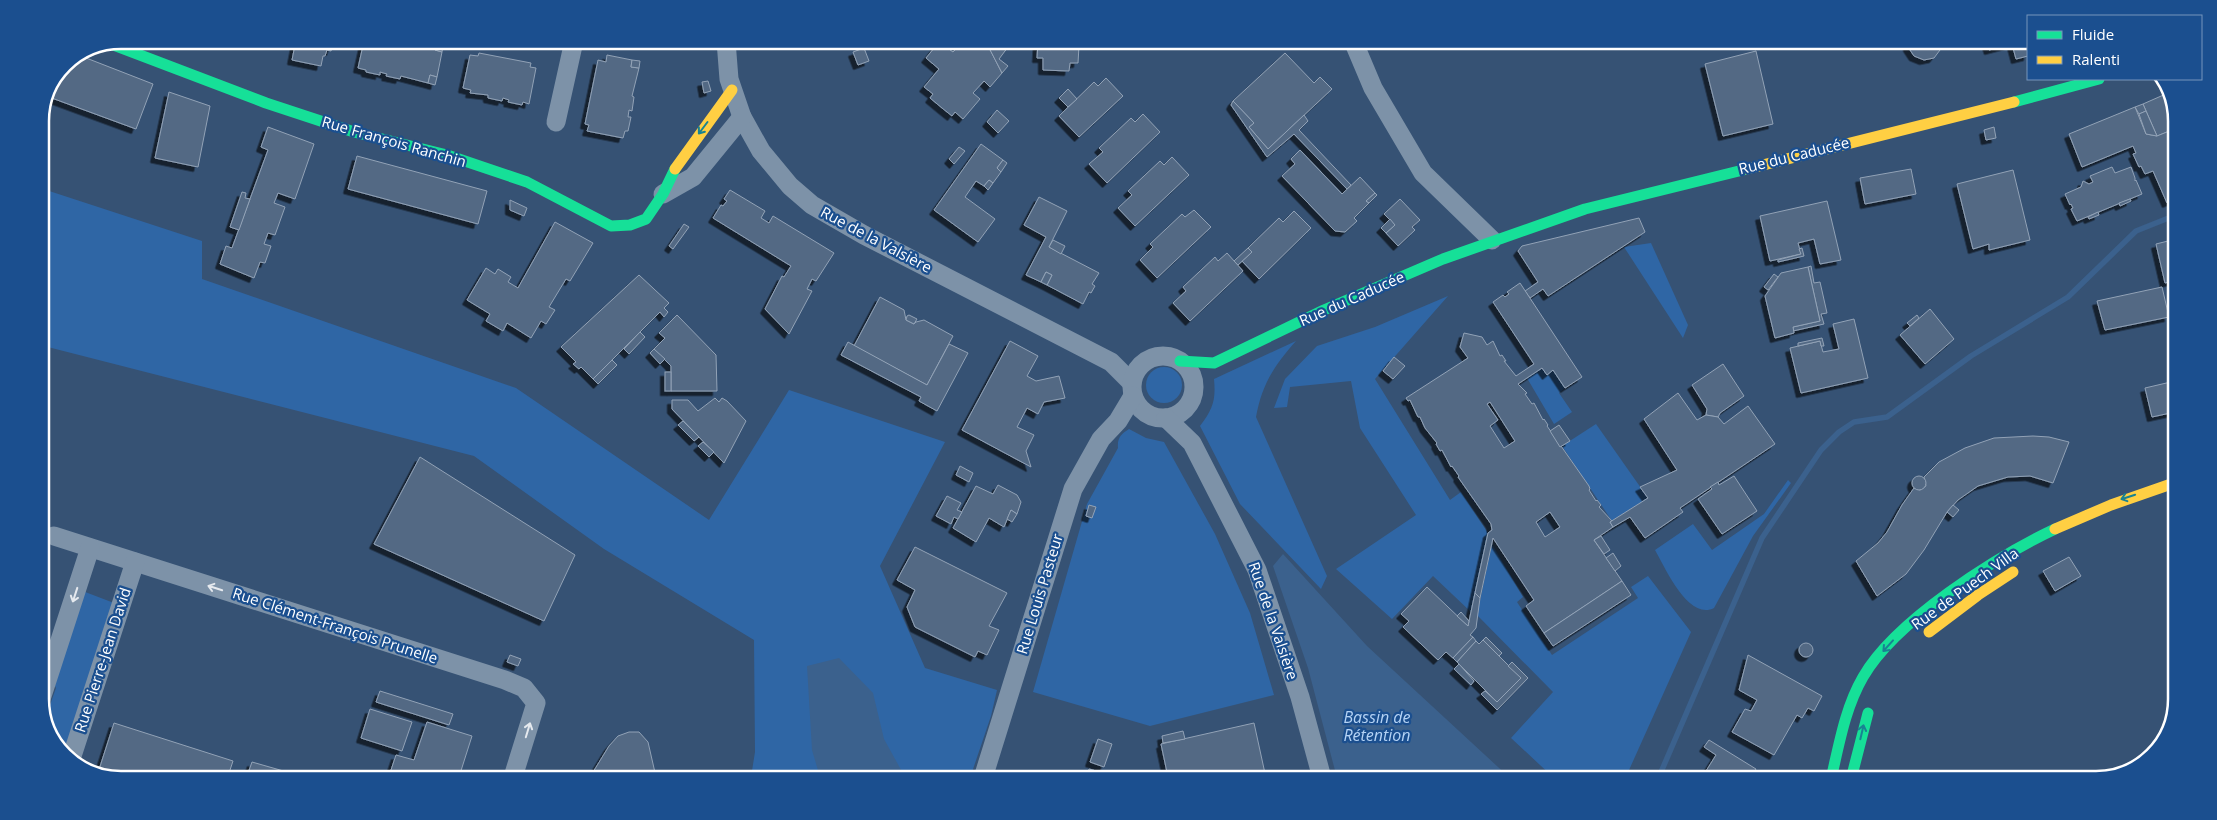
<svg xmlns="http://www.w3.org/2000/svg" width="2217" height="820" viewBox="0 0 2217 820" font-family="'Open Sans',sans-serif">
<defs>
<filter id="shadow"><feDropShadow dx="-4.5" dy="4.5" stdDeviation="0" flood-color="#0009"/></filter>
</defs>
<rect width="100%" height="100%" fill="#365274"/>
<g fill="#2f66a5">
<polygon points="40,188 202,241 202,279 516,388 709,520 789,390 945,442 880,566 925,668 997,690 991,716 970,778 751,777 755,752 754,640 604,549 474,456 40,345"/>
<polygon points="1651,243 1688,325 1683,338 1624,247"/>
<polygon points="1448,296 1375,379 1450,500 1461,492 1488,533 1471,612 1433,576 1392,619 1336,569 1416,515 1360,428 1351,381 1290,387 1287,407 1274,408 1285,379 1317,346 1375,327"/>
<path d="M1296,341C1274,366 1262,384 1256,417L1327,576L1321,589L1240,504L1200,426C1213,409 1216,400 1214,379Z"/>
<circle cx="1164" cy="385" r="18"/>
<polygon points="1542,368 1547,375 1553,370 1565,388 1559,393 1572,412 1554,424 1527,378"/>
<polygon points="1596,424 1648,498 1612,521 1562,446"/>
<path d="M1129,429L1146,438L1164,442L1215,534L1250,613L1274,695L1150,726L1033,692L1087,504L1118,448C1117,438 1121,434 1129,429Z"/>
<path d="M1788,480L1791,483L1753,536L1714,608C1688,621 1665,567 1655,550L1693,524L1712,550L1764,514Z"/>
<polygon points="1492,544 1523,597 1517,602 1552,655 1638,598 1631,587 1648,576 1691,632 1625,779 1555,779 1511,738 1553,692 1477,615"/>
<polygon points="80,590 114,603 65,754 57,749 43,711 50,705 56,688 52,681"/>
</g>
<g fill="#3b618d">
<polygon points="1283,554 1367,646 1511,779 1337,778 1308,668 1273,566"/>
<polygon points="839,658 873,693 884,739 905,777 820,777 812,750 807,666"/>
</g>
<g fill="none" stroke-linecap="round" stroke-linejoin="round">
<polyline stroke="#3b618d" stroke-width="5.5" points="1658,779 1762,538 1821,450 1839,432 1854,422 1887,417 1971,356 2068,297 2136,231 2176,215"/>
</g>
<g fill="#526984" stroke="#92a2b6" fill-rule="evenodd" filter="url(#shadow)">
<polygon points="296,40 336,40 335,44 333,44 331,51 327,50 325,56 323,56 321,66 292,60"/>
<polygon points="364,41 426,41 436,43 435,50 442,52 437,77 430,75 428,83 401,76 400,79 386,76 387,74 380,72 380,75 366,72 366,70 358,68"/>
<polygon points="939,42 953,52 962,42 986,42 1002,73 990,87 984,81 973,93 980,99 963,119 955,112 952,116 942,108 930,98 933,94 924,87 939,69 926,58"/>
<polygon points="986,42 1011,43 999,59 1008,66 1002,73"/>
<polygon points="1038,42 1075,42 1079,46 1078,63 1070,63 1069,71 1043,70 1043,58 1037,58"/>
<polygon points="436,43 443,44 442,52 435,50"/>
<polygon points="1908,44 1941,44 1940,50 1934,58 1924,60 1914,56 1908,47"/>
<polygon points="1987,44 2012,44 1989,50"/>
<polygon points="2012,44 2028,44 2028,56 2016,59"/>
<polygon points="864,48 869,61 858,65 853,52"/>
<polygon points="1756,51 1773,124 1723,136 1705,64"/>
<polygon points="479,53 531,63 530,67 536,68 529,104 523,102 522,105 508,102 509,100 503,98 502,101 488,98 488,95 470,93 471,90 463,88 470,55 478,56"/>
<polygon points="1285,53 1314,83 1320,77 1332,89 1268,149 1249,127 1254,123 1233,101"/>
<polygon points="607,55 632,60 631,67 639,68 632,96 634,97 632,111 629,110 628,117 631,117 628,131 625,131 623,138 587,131 589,125 585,124 598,60 606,62"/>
<polygon points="81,56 153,84 136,129 49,97 64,64"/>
<polygon points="632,60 640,61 639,68 631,67"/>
<polygon points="430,75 437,77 435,85 428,83"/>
<polygon points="1106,78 1123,96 1079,137 1059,116 1094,82 1098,86"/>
<polygon points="708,81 711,91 704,93 702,82"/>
<polygon points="1068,89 1077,99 1068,107 1059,98"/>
<polygon points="169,92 210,106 198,167 155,158"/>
<polygon points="2168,93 2177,115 2177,128 2157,136 2143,104"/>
<polygon points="1233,101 1254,123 1249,127 1268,149 1304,115 1308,121 1299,130 1351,185 1347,189 1294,134 1267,157 1231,105"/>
<polygon points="2143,104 2146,111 2139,114 2135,107"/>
<polygon points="2135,107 2146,134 2157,136 2177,128 2176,199 2167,203 2153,171 2145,174 2141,166 2139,167 2133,154 2136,153 2133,146 2082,167 2069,134"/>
<polygon points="997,110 1009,121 998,133 987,122"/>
<polygon points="2146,111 2157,136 2146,134 2139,114"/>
<polygon points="1143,114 1160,132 1107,183 1089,164 1103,152 1099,148 1131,118 1135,122"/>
<polygon points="268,127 314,144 295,199 278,193 274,203 285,207 275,235 268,233 264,244 271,246 265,263 260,262 254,278 220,264 226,246 232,248 268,150 261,147"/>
<polygon points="1994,127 1996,138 1986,140 1984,130"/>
<polygon points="981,144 1003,160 997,168 1001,172 993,183 989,180 984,186 976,181 965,197 995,219 978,242 934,210"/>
<polygon points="959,147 965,151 954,164 949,159"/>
<polygon points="1300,150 1342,194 1360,177 1375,193 1366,201 1369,203 1354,218 1357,221 1345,232 1335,231 1282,176 1295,164 1291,159"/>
<polygon points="357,156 487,191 478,224 348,189"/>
<polygon points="1172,157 1189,175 1135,226 1118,208 1132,195 1128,191 1160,161 1164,165"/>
<polygon points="1003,160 1007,163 1001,172 997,168"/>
<polygon points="2112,167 2115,173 2131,167 2135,178 2135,181 2136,180 2142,194 2077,221 2071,209 2073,208 2071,204 2070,205 2065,194 2081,187 2083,181 2089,184 2093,182 2090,176"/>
<polygon points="1911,169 1916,194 1865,204 1860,178"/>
<polygon points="2013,170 2030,240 1989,250 1989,244 1973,249 1957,184"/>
<polygon points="989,180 993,183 988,190 984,186"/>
<polygon points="730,190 765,211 761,218 769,223 773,216 834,253 816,281 812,279 807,289 812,291 789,334 765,309 782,276 784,277 791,266 713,218 721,205 723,206 727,201 724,199"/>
<polygon points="242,192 246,193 245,198 250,199 239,230 230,227"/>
<polygon points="1375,193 1377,195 1369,203 1366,201"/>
<polygon points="1039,197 1067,211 1049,247 1099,273 1092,284 1095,286 1091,293 1089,292 1083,304 1047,285 1052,275 1046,272 1041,282 1026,275 1046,237 1024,225"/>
<polygon points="1400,199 1420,220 1412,227 1415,230 1398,246 1386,233 1395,225 1384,214"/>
<polygon points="2130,199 2131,201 2120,206 2119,203"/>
<polygon points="510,200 527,208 524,216 510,210"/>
<polygon points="1827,201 1841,260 1820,264 1814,239 1798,243 1801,254 1770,261 1760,216"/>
<polygon points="1194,210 1211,227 1157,278 1140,260 1153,247 1150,244 1182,214 1185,217"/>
<polygon points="1294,211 1311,228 1259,279 1242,261 1252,252 1248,248 1279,218 1283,222"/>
<polygon points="2098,212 2099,215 2089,219 2088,217"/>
<polygon points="1639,218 1645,232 1548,296 1543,289 1530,298 1525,291 1538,282 1518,251 1522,246"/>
<polygon points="1390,219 1395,225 1386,233 1381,228"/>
<polygon points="555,222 593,243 570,281 566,279 549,307 555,310 546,324 541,321 531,338 507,323 503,331 486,321 490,314 467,300 486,268 495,274 498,269 511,277 508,282 518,288"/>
<polygon points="684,224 689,227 673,249 669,246"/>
<polygon points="2176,239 2176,280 2165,283 2156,244"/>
<polygon points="1053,240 1065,246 1061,254 1049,247"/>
<polygon points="1248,248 1252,252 1238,265 1234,261"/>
<polygon points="1802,248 1804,256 1778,262 1778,260 1801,254 1799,249"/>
<polygon points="1227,253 1243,271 1190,321 1173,303 1186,291 1183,287 1215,257 1218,261"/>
<polygon points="1811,266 1814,283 1820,282 1827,313 1821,314 1824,324 1793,331 1793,327 1820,321 1808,267"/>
<polygon points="1808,267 1820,321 1793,327 1794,333 1775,338 1765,296 1781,273"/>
<polygon points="1046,272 1052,275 1047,285 1041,282"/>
<polygon points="1774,274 1778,277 1768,290 1764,287"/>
<polygon points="639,275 669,303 664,308 668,312 664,317 660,312 593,379 581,367 579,369 573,364 576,362 561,347"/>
<path d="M1520,283L1582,377L1565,388L1553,370L1547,375L1542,368L1518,384L1527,393L1525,394L1532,404L1534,403L1543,420L1544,419L1548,425L1547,426L1589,486L1590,489L1589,490L1596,501L1597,500L1601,505L1599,507L1612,521L1610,522L1613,527L1594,540L1622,581L1544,633L1526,606L1534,600L1493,538L1480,598L1475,593L1488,533L1492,530L1491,524L1458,477L1459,476L1452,466L1451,467L1442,450L1440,451L1436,444L1437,443L1425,428L1420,417H1418L1410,400L1408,401L1406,398L1468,358L1460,347L1464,333L1482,337L1487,345L1493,341L1500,356L1502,355L1506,361H1504L1516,376L1534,364L1493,302L1503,295L1505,297L1509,294L1507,292ZM1490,402L1515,441L1504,448L1490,426L1498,420L1487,404ZM1550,512L1560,527L1545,537L1536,522Z"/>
<polygon points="2162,287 2169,317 2105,330 2097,301"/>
<polygon points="880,297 904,310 906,320 914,324 916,322 924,320 953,336 927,385 854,346"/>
<polygon points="1930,309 1954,339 1925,364 1900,335"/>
<polygon points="677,315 716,355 717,391 671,391 671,366 654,349 665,338 659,333"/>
<polygon points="909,315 917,319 914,324 906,320 907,316"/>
<polygon points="1917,315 1919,318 1910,326 1907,323"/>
<polygon points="1854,319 1868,378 1801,393 1790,348 1820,341 1823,352 1839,349 1833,324"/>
<polygon points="640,332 645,337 629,354 624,349"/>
<polygon points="1822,338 1824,346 1821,346 1820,341 1798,346 1798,343"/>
<polygon points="1010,341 1038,356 1027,376 1036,381 1059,376 1065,398 1044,402 1038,414 1027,408 1017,427 1034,435 1026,451 1031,467 962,430"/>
<polygon points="848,342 927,385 949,344 968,353 937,411 919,401 921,397 841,355"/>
<polygon points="654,349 665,359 660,364 650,353"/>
<polygon points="1394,357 1405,366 1393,379 1383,371"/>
<polygon points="612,360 617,365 598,384 593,379"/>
<polygon points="1723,364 1744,396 1720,413 1718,417 1706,415 1707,409 1692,385"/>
<rect x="665" y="372" width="6" height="19"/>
<polygon points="2175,381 2175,412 2152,417 2145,388"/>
<polygon points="1678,393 1697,420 1706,415 1718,417 1724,424 1748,406 1775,444 1680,508 1683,512 1645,538 1630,517 1613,527 1610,522 1648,498 1640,487 1677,470 1644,419"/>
<polygon points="715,398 719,402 722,398 727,401 746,421 724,463 672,409 672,400 688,400 698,411"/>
<polygon points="683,421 699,437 694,441 678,425"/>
<polygon points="1559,425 1570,441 1560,447 1550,431"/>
<polygon points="2033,436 2049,437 2069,442 2053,483 2030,476 2008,477 1978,486 1958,500 1947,512 1924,550 1906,574 1877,596 1856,561 1878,543 1887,532 1902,505 1914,488 1920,490 1926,486 1924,477 1939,462 1965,448 1994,438"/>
<polygon points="703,442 714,452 709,457 698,446"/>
<polygon points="420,457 575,555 544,621 374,544"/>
<polygon points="960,466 973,473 969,482 956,475"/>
<circle cx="1919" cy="483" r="7"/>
<polygon points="1734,476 1757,511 1722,534 1698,499 1712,489 1710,487 1718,482 1719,485"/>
<polygon points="998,485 1017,495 1021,502 1017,514 1011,510 1004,527 989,518 976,542 953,528 976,486 993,494"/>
<polygon points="947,496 961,503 957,510 962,512 958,519 954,517 951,524 936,516"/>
<polygon points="1089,505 1096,507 1092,518 1086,516"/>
<polygon points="1953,505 1959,510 1953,517 1947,512"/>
<polygon points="1011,510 1017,514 1012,522 1007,519"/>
<polygon points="1601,536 1610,550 1604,554 1594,540"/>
<polygon points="915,547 1007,593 989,626 999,630 987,655 978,651 975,657 915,627 907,607 915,590 897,580"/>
<polygon points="1613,553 1621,566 1615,571 1606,558"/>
<polygon points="2069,557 2081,576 2055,591 2043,571"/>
<polygon points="1622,581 1631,595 1553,646 1544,633"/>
<polygon points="1427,587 1468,626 1475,593 1480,598 1476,628 1470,635 1473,637 1453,658 1446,652 1438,660 1403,627 1409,621 1401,614"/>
<polygon points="1461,612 1469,621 1468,626 1457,616"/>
<polygon points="1473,637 1476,641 1457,662 1453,658"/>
<polygon points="1486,637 1502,653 1499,656 1483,640 1479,644"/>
<polygon points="1483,640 1521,678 1497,702 1457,662 1476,641 1479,644"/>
<circle cx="1806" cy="650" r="7"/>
<polygon points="510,655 521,659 518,666 507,662"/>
<polygon points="1748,655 1822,696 1814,711 1808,708 1802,718 1797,715 1774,755 1732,732 1745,709 1751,711 1757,700 1739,690"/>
<polygon points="1512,662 1528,678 1497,710 1481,694 1485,691 1497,702 1521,678 1508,666"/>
<polygon points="1459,664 1474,681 1471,685 1454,669"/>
<polygon points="380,691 453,714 449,725 376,702"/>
<polygon points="370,709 412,722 402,751 361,738"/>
<polygon points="427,722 472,736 459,777 389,776 396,755 414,760"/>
<polygon points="114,723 233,761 228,776 97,776"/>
<polygon points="1254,723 1266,778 1162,778 1168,777 1161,744"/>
<polygon points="1183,731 1185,739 1163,743 1162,736"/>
<polygon points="629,732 639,732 648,742 656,777 590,777 609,746 618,736"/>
<polygon points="1098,739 1112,744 1104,767 1090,762"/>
<polygon points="1709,740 1756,769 1750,779 1701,779 1716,755 1704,747"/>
<polygon points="252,762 301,776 247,776"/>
<polygon points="1089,769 1110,775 1110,778 1095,778 1087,775"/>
<polygon points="329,771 354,775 327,776"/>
</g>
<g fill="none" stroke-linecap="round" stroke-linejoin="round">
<g stroke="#7d92a8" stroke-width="19">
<polyline points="726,41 729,79 742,117 761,151 790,186 812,205 864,235 1111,362 1132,383"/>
<polyline points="1354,43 1373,88 1423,173 1492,240"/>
<polyline points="556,122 574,41"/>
<polyline points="663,194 693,177 742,117"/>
<circle cx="1163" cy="387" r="31"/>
<polyline points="1166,418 1192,443 1257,570 1300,697 1322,778"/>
<polyline points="54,536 505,680 524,688 536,703 513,777"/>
<polyline points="40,702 90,548"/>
<polyline points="71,759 135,562"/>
<polyline points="983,778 1073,489 1101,439 1118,421 1133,396"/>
</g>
<g stroke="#16e098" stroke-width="11">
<polyline points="111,44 266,103 354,132 447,155 527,182 611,226 630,225 646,219 663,194 675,169"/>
<polyline points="2014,102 2099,79"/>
<polyline points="1180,361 1214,363 1324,310 1443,259 1585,209 1747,169"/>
<path d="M1831,779C1839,745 1845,708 1863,677C1895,621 1996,557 2055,529"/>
<polyline points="1851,779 1868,713"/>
</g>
<g stroke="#ffcf43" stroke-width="11">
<polyline points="675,169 732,90"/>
<polyline points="1747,169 2014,102"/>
<polyline points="2055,529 2111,505 2174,483"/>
<polyline points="1929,632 1978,595 2013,572"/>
</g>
</g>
<defs><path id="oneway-shaft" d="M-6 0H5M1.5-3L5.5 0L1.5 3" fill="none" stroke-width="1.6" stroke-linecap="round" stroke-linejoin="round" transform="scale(1.25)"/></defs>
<g stroke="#198292">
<use href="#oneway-shaft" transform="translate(703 128) rotate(127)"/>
<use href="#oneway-shaft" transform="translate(2128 497) rotate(162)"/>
<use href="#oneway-shaft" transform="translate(1888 646) rotate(132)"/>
<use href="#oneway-shaft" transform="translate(1862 732) rotate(-77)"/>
</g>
<g stroke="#e5e9ee">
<use href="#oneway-shaft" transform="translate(215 588) rotate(-162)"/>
<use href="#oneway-shaft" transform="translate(75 595) rotate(108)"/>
<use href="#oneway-shaft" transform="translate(528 730) rotate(-73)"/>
</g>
<g text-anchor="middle" stroke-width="4.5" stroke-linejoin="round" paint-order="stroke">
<g font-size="15" fill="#fff" stroke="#1b4f8f">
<text transform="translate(394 142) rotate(16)" y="5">Rue François Ranchin</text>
<text transform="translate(1794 156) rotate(-14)" y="5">Rue du Caducée</text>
<text transform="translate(876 240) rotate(28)" y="5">Rue de la Valsière</text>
<text transform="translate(1352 299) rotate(-24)" y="5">Rue du Caducée</text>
<text transform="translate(1965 589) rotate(-36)" y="5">Rue de Puech Villa</text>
<text transform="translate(1040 594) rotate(-73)" y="5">Rue Louis Pasteur</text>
<text transform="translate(1273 621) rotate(71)" y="5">Rue de la Valsière</text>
<text transform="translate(335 626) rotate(18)" y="5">Rue Clément-François Prunelle</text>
<text transform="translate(103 660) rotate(-72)" y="5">Rue Pierre-Jean David</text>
</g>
<g font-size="16" font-style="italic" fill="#b5d3f5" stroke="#1b4f8f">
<text x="1377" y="723">Bassin de<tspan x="1377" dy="18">Rétention</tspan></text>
</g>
</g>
<path d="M0 0H2217V820H0ZM121 49H2096A72 72 0 0 1 2168 121V699A72 72 0 0 1 2096 771H121A72 72 0 0 1 49 699V121A72 72 0 0 1 121 49Z" fill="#1b4f8f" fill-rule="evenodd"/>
<path fill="none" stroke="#fff" stroke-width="2.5" d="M121 49H2096A72 72 0 0 1 2168 121V699A72 72 0 0 1 2096 771H121A72 72 0 0 1 49 699V121A72 72 0 0 1 121 49Z"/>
<rect x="2027" y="15" width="175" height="65" fill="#1b4f8f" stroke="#7695bc"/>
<rect x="2037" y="31" width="25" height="8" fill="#16e098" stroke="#7695bc"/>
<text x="2072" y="40" font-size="15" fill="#ffffff">Fluide</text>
<rect x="2037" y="56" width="25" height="8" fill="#ffcf43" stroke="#7695bc"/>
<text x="2072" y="65" font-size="15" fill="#ffffff">Ralenti</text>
</svg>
